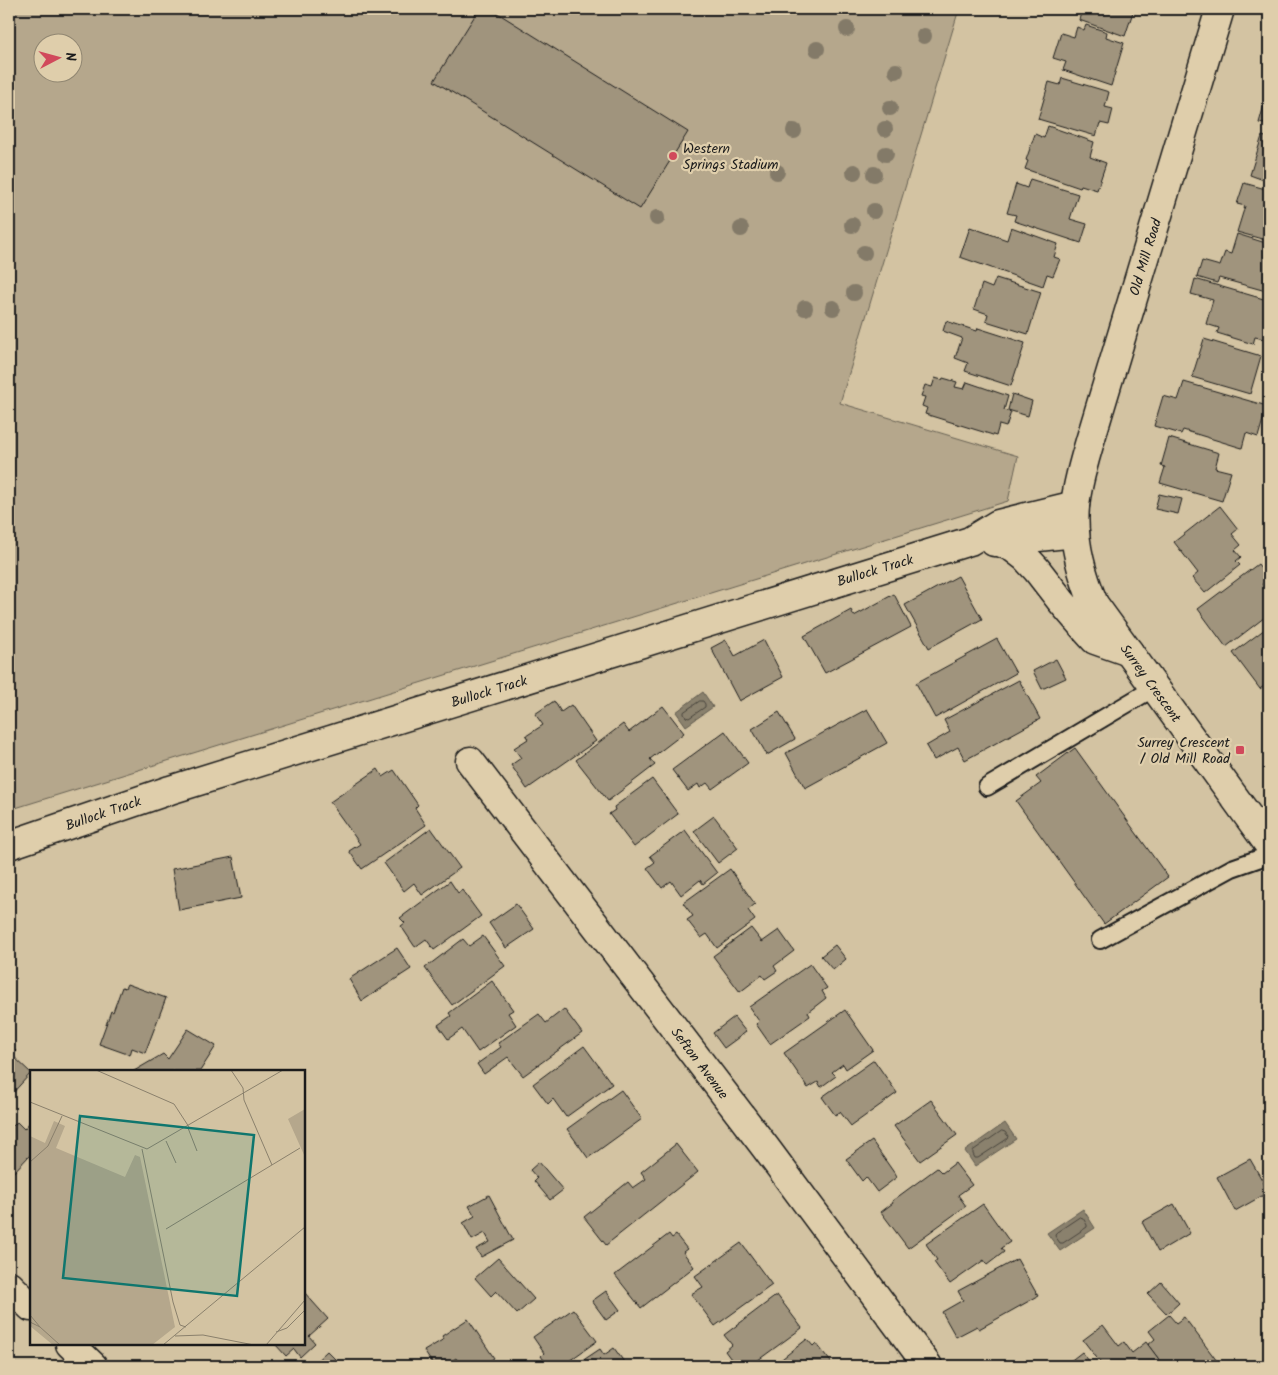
<svg xmlns="http://www.w3.org/2000/svg" width="1278" height="1375" viewBox="0 0 1278 1375" font-family="Kalam,sans-serif">
<rect width="100%" height="100%" fill="#d3c3a2"/>
<filter id="ink" filterUnits="userSpaceOnUse"><feTurbulence type="fractalNoise" baseFrequency=".02" numOctaves="2"/><feDisplacementMap in="SourceGraphic" scale="10" xChannelSelector="R" yChannelSelector="G"/><feConvolveMatrix kernelMatrix="1 2 1 2 8 2 1 2 1" color-interpolation-filters="sRGB"/></filter>
<g filter="url(#ink)">
<path fill="#b5a78c" stroke="#686254" fill-rule="evenodd" d="M9,9H959L840,403L1018,456L1008,501L9,810ZM42,42H72V72H42Z"/>
<g fill="#8a816d" stroke="#5e594d">
<polygon points="703,692 713,707 686,726 676,712"/>
<polygon points="1005,1123 1016,1139 975,1166 965,1151"/>
<polygon points="1083,1209 1095,1228 1060,1251 1047,1233"/>
</g>
<g fill="none" stroke-linecap="round" stroke-linejoin="round">
<g stroke="#48443c" stroke-width="1">
<polygon points="700,701 703,701 705,704 705,707 689,718 686,717 684,714 684,712"/>
<polygon points="1002,1131 1005,1132 1008,1136 1007,1139 978,1158 975,1158 973,1154 973,1151"/>
<polygon points="1080,1217 1083,1218 1087,1225 1087,1227 1063,1243 1060,1243 1055,1236 1056,1233"/>
</g>
</g>
<g fill="#a0947d" stroke="#1c1c1c">
<polygon points="479,9 491,9 688,132 640,209 434,81"/>
<polygon points="1082,9 1134,9 1125,36 1079,20"/>
<polygon points="1086,25 1107,32 1106,37 1124,43 1111,86 1063,70 1066,62 1053,58 1061,33 1074,37 1077,27 1084,30"/>
<polygon points="1062,78 1109,92 1105,107 1113,109 1109,125 1100,123 1096,136 1038,119 1049,82 1060,85"/>
<polygon points="1269,87 1269,125 1259,123"/>
<polygon points="1048,126 1094,142 1090,157 1106,163 1097,190 1081,185 1080,188 1025,169 1028,161 1026,160 1035,134 1044,138"/>
<polygon points="1262,136 1269,138 1269,182 1250,175"/>
<polygon points="1030,179 1078,194 1070,219 1087,224 1081,243 1014,221 1016,215 1007,213 1016,184 1027,188"/>
<polygon points="1244,183 1269,190 1269,241 1237,232 1245,206 1237,204"/>
<polygon points="970,227 1007,240 1011,227 1058,244 1054,257 1060,259 1053,276 1047,274 1043,286 960,257"/>
<polygon points="1237,234 1269,244 1269,284 1268,283 1266,291 1219,278 1217,283 1197,277 1202,261 1220,266 1225,252 1231,254"/>
<polygon points="996,278 1041,292 1028,334 986,321 988,314 974,309 982,284 992,288"/>
<polygon points="1195,279 1267,300 1266,303 1269,304 1269,327 1268,326 1264,339 1255,337 1253,344 1217,333 1219,328 1206,324 1213,300 1191,294"/>
<polygon points="946,321 977,331 978,328 1025,343 1011,386 965,371 968,363 955,358 962,338 943,331"/>
<polygon points="1204,339 1261,356 1250,394 1192,377"/>
<polygon points="935,378 942,380 943,378 957,382 955,387 964,389 967,382 1008,396 1004,410 1011,412 1006,427 999,425 996,436 925,414 927,408 922,406 925,397 921,396 925,385 932,387"/>
<polygon points="1184,382 1267,406 1258,437 1246,433 1242,448 1183,430 1181,434 1154,426 1163,396 1178,400"/>
<polygon points="1012,394 1032,401 1028,416 1008,410"/>
<polygon points="1169,438 1219,453 1215,468 1231,472 1222,501 1160,483 1165,467 1161,466"/>
<polygon points="1159,494 1182,499 1178,514 1155,509"/>
<polygon points="1220,506 1238,529 1232,534 1241,545 1235,550 1241,557 1236,561 1240,565 1205,593 1192,578 1198,573 1174,542"/>
<polygon points="1258,564 1269,579 1262,584 1269,592 1269,614 1226,647 1198,609"/>
<polygon points="958,576 982,619 929,648 905,605"/>
<polygon points="894,594 911,627 825,673 804,636 851,610 854,616"/>
<polygon points="1269,626 1269,682 1260,689 1233,653"/>
<polygon points="997,639 1016,673 935,718 916,683"/>
<polygon points="726,640 735,656 764,640 783,677 739,701 711,648"/>
<polygon points="1056,659 1066,678 1042,689 1033,671"/>
<polygon points="1019,680 1040,719 965,760 958,747 934,760 926,746 950,732 944,720"/>
<polygon points="554,701 561,712 571,705 596,741 527,789 511,765 521,758 514,748 528,739 526,736 543,725 535,714"/>
<polygon points="663,706 684,733 650,759 655,765 608,801 576,760 623,724 629,732"/>
<polygon points="867,709 887,743 805,788 786,753"/>
<polygon points="779,712 795,739 767,755 752,729"/>
<polygon points="725,731 748,763 712,789 707,783 700,788 698,784 688,791 672,770"/>
<polygon points="1075,748 1168,877 1104,924 1016,801 1041,783 1036,777"/>
<polygon points="378,769 383,777 394,770 418,805 415,808 426,825 362,869 349,851 360,844 330,802"/>
<polygon points="652,779 678,814 634,847 609,814 615,810 614,807"/>
<polygon points="714,816 738,848 718,863 694,831"/>
<polygon points="431,828 460,868 422,895 414,883 404,891 384,863"/>
<polygon points="685,830 717,873 703,884 700,880 681,895 671,881 662,888 647,868 655,862 650,856"/>
<polygon points="233,857 241,898 179,910 172,869"/>
<polygon points="730,869 755,904 748,910 755,920 717,948 707,934 701,938 687,920 693,916 683,903"/>
<polygon points="450,881 458,893 462,890 481,916 434,950 426,939 415,947 401,926 405,923 400,918"/>
<polygon points="516,904 534,929 506,948 489,923"/>
<polygon points="751,928 762,942 779,930 794,951 774,966 777,971 765,979 762,975 740,992 713,956"/>
<polygon points="483,936 505,966 452,1005 425,968 463,939 469,946"/>
<polygon points="835,945 846,959 833,970 821,956"/>
<polygon points="397,948 411,969 362,1001 349,979"/>
<polygon points="810,964 827,988 822,991 826,998 808,1012 810,1016 770,1044 756,1024 759,1021 749,1007"/>
<polygon points="492,981 513,1010 508,1013 516,1025 478,1052 462,1029 448,1039 438,1025 451,1016 449,1013"/>
<polygon points="127,984 166,998 145,1053 132,1048 130,1055 99,1044 111,1011 113,1012 122,987 125,988"/>
<polygon points="564,1009 582,1033 523,1076 508,1057 484,1074 477,1064 501,1047 498,1043 539,1014 546,1023"/>
<polygon points="845,1010 873,1050 846,1069 843,1064 832,1072 836,1076 821,1087 818,1082 808,1088 784,1053"/>
<polygon points="734,1017 746,1032 724,1048 713,1033"/>
<polygon points="188,1029 216,1046 200,1071 134,1071 163,1054 168,1059"/>
<polygon points="9,1044 16,1051 12,1055 31,1073 9,1097"/>
<polygon points="584,1046 612,1084 566,1117 553,1099 548,1104 533,1084"/>
<polygon points="874,1060 897,1093 851,1126 840,1112 835,1115 822,1097"/>
<polygon points="621,1090 642,1119 588,1158 567,1129"/>
<polygon points="931,1100 957,1135 920,1161 894,1126"/>
<polygon points="31,1121 31,1154 9,1177 9,1130 17,1122 24,1129"/>
<polygon points="872,1141 897,1177 877,1192 866,1177 862,1181 846,1159"/>
<polygon points="676,1144 698,1172 606,1245 584,1217 628,1182 633,1188 646,1179 641,1172"/>
<polygon points="1250,1159 1269,1192 1235,1211 1217,1177"/>
<polygon points="539,1162 563,1190 550,1200 534,1181 537,1178 530,1170"/>
<polygon points="955,1163 972,1185 958,1195 966,1206 908,1248 881,1212 893,1203 892,1201 937,1168 942,1173"/>
<polygon points="489,1195 513,1240 481,1257 476,1249 490,1242 485,1233 472,1240 463,1223 475,1216 469,1206"/>
<polygon points="983,1204 1010,1242 1001,1248 1004,1252 987,1265 984,1260 950,1284 934,1262 937,1260 926,1244"/>
<polygon points="1174,1204 1190,1233 1158,1252 1142,1222"/>
<polygon points="669,1234 672,1238 676,1235 687,1249 683,1252 694,1267 641,1308 615,1275"/>
<polygon points="741,1243 772,1285 715,1326 691,1294 703,1287 695,1276"/>
<polygon points="498,1258 534,1299 517,1314 496,1291 491,1296 475,1278"/>
<polygon points="1017,1259 1038,1296 979,1329 977,1326 956,1337 942,1312 963,1300 958,1291"/>
<polygon points="1161,1282 1179,1303 1167,1314 1148,1294"/>
<polygon points="606,1291 620,1310 606,1320 592,1301"/>
<polygon points="304,1292 328,1319 309,1336 315,1343 300,1357 294,1349 286,1356 275,1344 304,1344"/>
<polygon points="777,1295 802,1328 750,1366 736,1366 725,1351 732,1345 724,1335"/>
<polygon points="573,1309 597,1341 562,1366 548,1366 541,1356 544,1353 533,1337"/>
<polygon points="1169,1315 1176,1323 1184,1317 1220,1365 1218,1366 1164,1366 1148,1345 1155,1339 1149,1331"/>
<polygon points="468,1319 494,1358 482,1366 461,1366 456,1358 444,1366 434,1366 424,1351 444,1339 442,1336"/>
<polygon points="1103,1325 1119,1346 1124,1342 1132,1353 1146,1342 1164,1366 1103,1366 1083,1340"/>
<polygon points="807,1339 813,1346 816,1343 834,1366 781,1366 778,1362"/>
<polygon points="614,1348 627,1366 581,1366 579,1363 600,1349 604,1355"/>
<polygon points="327,1351 342,1366 311,1366"/>
<polygon points="1082,1352 1093,1366 1064,1366"/>
</g>
<g fill="none" stroke-linecap="round" stroke-linejoin="round">
<defs>
<g id="service">
<polyline points="987,787 1154,688"/>
<polyline points="1100,940 1232,868 1269,855"/>
</g>
<polyline id="minor" points="470,761 765,1147 928,1366"/>
<g id="secondary">
<path d="M1220,9L1090,441C1084,462 1077,484 1075,506C1072,540 1081,573 1094,604L1269,845"/>
<polyline points="994,542 1075,533"/>
<polyline points="1000,542 1013,548 1026,558 1037,570 1061,601 1085,629 1095,640 1129,652"/>
<polyline points="9,845 170,790 970,541 998,524 1075,505"/>
</g>
<g id="primary">
<polyline points="9,1285 31,1307"/>
<polyline points="70,1344 93,1366"/>
</g>
</defs>
<use href="#service" stroke="#1c1c1c" stroke-width="20"/>
<use href="#minor" stroke="#1c1c1c" stroke-width="31"/>
<use href="#secondary" stroke="#1c1c1c" stroke-width="31"/>
<use href="#primary" stroke="#1c1c1c" stroke-width="31"/>
<use href="#service" stroke="#dfceab" stroke-width="16"/>
<use href="#minor" stroke="#dfceab" stroke-width="28"/>
<use href="#secondary" stroke="#dfceab" stroke-width="28"/>
<use href="#primary" stroke="#dfceab" stroke-width="28"/>
</g>
<g fill="#837a68">
<circle cx="847" cy="29" r="8"/>
<circle cx="924" cy="36" r="8"/>
<circle cx="817" cy="49" r="8"/>
<circle cx="896" cy="71" r="8"/>
<circle cx="890" cy="108" r="8"/>
<circle cx="885" cy="129" r="8"/>
<circle cx="794" cy="131" r="8"/>
<circle cx="886" cy="154" r="8"/>
<circle cx="777" cy="172" r="8"/>
<circle cx="854" cy="172" r="8"/>
<circle cx="874" cy="174" r="8"/>
<circle cx="874" cy="211" r="8"/>
<circle cx="657" cy="218" r="8"/>
<circle cx="852" cy="225" r="8"/>
<circle cx="741" cy="229" r="8"/>
<circle cx="864" cy="253" r="8"/>
<circle cx="854" cy="293" r="8"/>
<circle cx="805" cy="308" r="8"/>
<circle cx="833" cy="308" r="8"/>
</g>
</g>
<g fill="#d1495b" stroke="#dfceab" stroke-width="2">
<circle cx="673" cy="156" r="5"/>
<rect x="1235" y="745" width="10" height="10" rx="2.5"/>
</g>
<g text-anchor="middle" stroke-width="4.5" stroke-linejoin="round" paint-order="stroke">
<g font-size="14" fill="#1c1c1c" stroke="#dfceab" text-anchor="start">
<text x="683" y="153">Western<tspan x="683" dy="16">Springs Stadium</tspan></text>
<text x="1230" y="747" text-anchor="end">Surrey Crescent<tspan x="1230" dy="16">/ Old Mill Road</tspan></text>
</g>
<g font-size="14" fill="#1c1c1c" stroke="#dfceab">
<text transform="translate(1145 257) rotate(-73)" y="5">Old Mill Road</text>
<text transform="translate(875 570) rotate(-17)" y="5">Bullock Track</text>
<text transform="translate(1151 683) rotate(54)" y="5">Surrey Crescent</text>
<text transform="translate(489 691) rotate(-17)" y="5">Bullock Track</text>
<text transform="translate(103 813) rotate(-19)" y="5">Bullock Track</text>
<text transform="translate(700 1063) rotate(53)" y="5">Sefton Avenue</text>
</g>
</g>
<g transform="translate(30 1070)">
<rect width="275" height="275" fill="#d3c3a2"/>
<path d="M275,39V87L258,49ZM24,51L35,56L26,78L95,107L105,85L110,87L145,257L122,275H23L0,256V66L15,73Z" fill="#b5a78c"/>
<path fill="none" stroke="#8a806c" stroke-width="1" d="M66,0L144,34L159,57M201,0L213,18L214,30L242,95M0,32L117,79L253,0M158,58L167,81M136,71L146,93M112,79L143,232L150,255L156,257M0,92L18,76L32,46M136,159L270,78M0,245L10,257L0,252M10,257L30,275M246,262L257,258L275,240M145,266L173,265L224,275M133,275L275,157M236,275L275,230"/>
<path fill="#0f766e" fill-opacity="0.15" stroke="#0f766e" stroke-width="2.5" d="M50,46L224,65L207,226L33,208Z"/>
<rect width="275" height="275" fill="none" stroke="#1c1c1c" stroke-width="2.5"/>
</g>
<rect width="1278" height="1375" fill="none" stroke="#dfceab" stroke-width="30"/>
<rect x="15" y="15" width="1248" height="1345" fill="none" stroke="#1c1c1c" stroke-width="2" filter="url(#ink)"/>
<g transform="translate(58 58) rotate(84)"><circle r="24" fill="#dfceab" stroke="#918772"/>
<path d="M0-4L9 19L0 12L-9 19Z" fill="#d1495b"/>
<text y="-8" font-size="14" font-weight="bold" text-anchor="middle" fill="#1c1c1c">N</text>
</g>
</svg>
